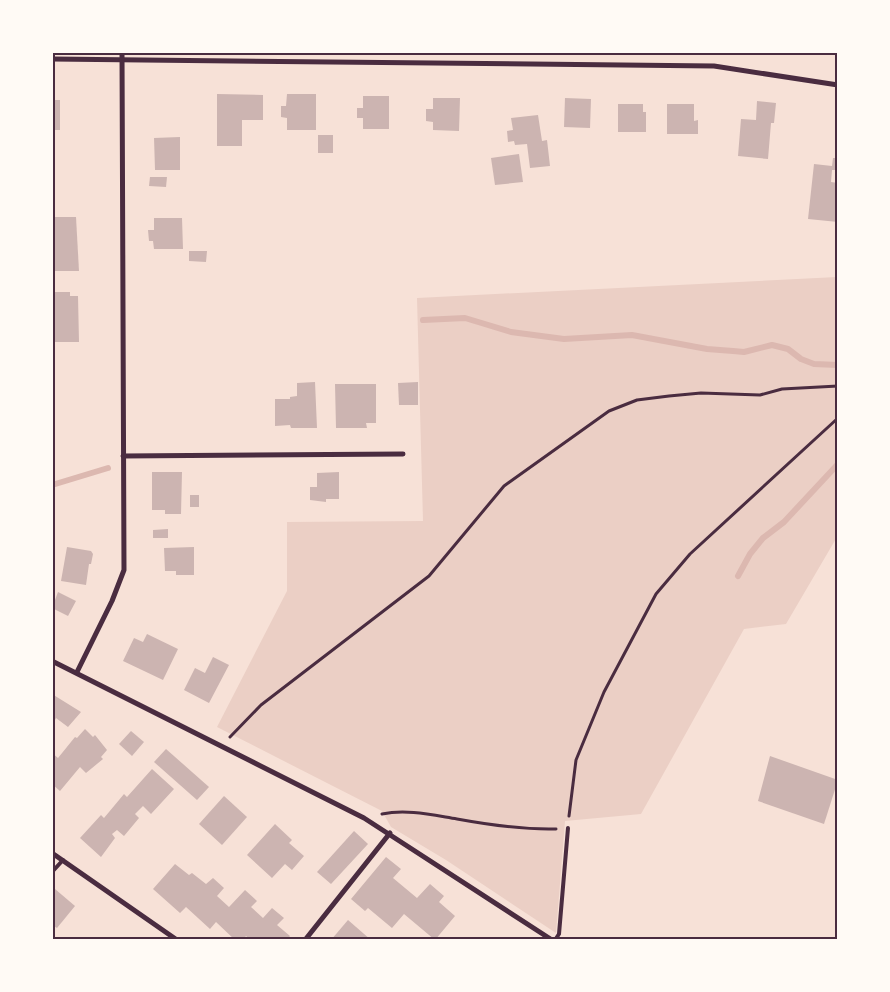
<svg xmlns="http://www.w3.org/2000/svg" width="890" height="992" viewBox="0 0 890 992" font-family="'Space Grotesk',sans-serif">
<rect width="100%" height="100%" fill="#f7e1d7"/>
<polygon fill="#ebcfc5" points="837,277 837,537 786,624 744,629 641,814 565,821 556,933 446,860 391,827 382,811 217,727 287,591 287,522 423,521 417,298"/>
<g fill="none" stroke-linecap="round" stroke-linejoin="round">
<g stroke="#dcb8b0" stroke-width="6">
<polyline points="423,320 465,318 511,332 564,339 632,335 707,349 733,351 744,352 772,345 788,349 801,359 814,364 838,365"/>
<polyline points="52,485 108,468"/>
<polyline points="738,576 750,554 763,538 784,522 838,464"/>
</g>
</g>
<g fill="#ccb4b1">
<polygon points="217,94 263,95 263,120 242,120 242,146 217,146"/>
<polygon points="287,94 316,94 316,130 287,130 287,118 281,117 281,106 286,106"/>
<polygon points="363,96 389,96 389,129 363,129 363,118 357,118 357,108 363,108"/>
<polygon points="433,98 460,98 459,131 433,130 433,122 426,121 426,109 433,109"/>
<polygon points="565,98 591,99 590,128 564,127"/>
<rect x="52" y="100" width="8" height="30"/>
<polygon points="757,101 776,103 774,123 771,123 768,159 738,156 741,119 756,120"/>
<polygon points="618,104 643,104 643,112 646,112 646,132 618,132"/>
<polygon points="667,104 694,104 694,121 698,120 698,134 667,134"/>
<polygon points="538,115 542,141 547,140 550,166 530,168 527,144 515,145 514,141 508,142 507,131 513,130 511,118"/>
<rect x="318" y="135" width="15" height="18"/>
<polygon points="180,137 180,170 155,170 154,138"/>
<polygon points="519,154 523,182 495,185 491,158"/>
<polygon points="833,158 838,158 838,170 832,170 831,182 838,183 838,222 808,219 814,164 832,166"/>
<polygon points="150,177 167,177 166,187 149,186"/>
<polygon points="52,217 76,217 79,271 52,271"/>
<polygon points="154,218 182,218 183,249 154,249 153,241 149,241 148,230 154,230"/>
<polygon points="189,251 207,251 206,262 189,261"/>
<polygon points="55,292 70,292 70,296 78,296 79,342 52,342 52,296 55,296"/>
<polygon points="315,382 317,428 291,428 290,425 275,426 275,399 290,399 290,397 297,396 297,383"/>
<polygon points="418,382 418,405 399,405 398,383"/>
<polygon points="335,384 376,384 376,423 366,423 367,428 336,428"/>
<polygon points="152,472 182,472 181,514 165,514 165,510 152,510"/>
<polygon points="339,472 339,499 326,499 326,502 310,500 310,487 317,487 317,473"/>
<rect x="190" y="495" width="9" height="12"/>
<polygon points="168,529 168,538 153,538 153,530"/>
<polygon points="67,547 91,551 93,554 91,564 89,564 86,585 61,581"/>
<polygon points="194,547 194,575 176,575 176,571 165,571 164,548"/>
<polygon points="58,592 76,601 68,616 52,608"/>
<polygon points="147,634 178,649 163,680 123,661 134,638 143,642"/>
<polygon points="213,657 229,665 209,703 184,690 195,668 205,673"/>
<polygon points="52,694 81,712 68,727 56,718 55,720 52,719"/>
<polygon points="85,729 93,737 95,735 107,750 101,757 103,759 86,773 80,767 60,791 52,784 52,753 58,758 75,737 77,738"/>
<polygon points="131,731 144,742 132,756 119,744"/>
<polygon points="166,749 209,787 197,800 154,762"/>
<polygon points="770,756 838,780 824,824 758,801"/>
<polygon points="152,769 174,789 151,814 143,806 135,814 139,818 124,836 117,830 112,834 115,838 101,857 80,838 101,815 104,818 124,794 127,797"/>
<polygon points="224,796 247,817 222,845 199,824"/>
<polygon points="275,824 292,840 289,843 304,856 292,870 285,864 272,878 247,855"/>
<polygon points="354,831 368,844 331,884 317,872"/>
<polygon points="386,857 401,869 393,878 417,898 430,884 444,896 439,902 455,916 435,940 404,914 392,928 368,908 365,911 351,899"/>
<polygon points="175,864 189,875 192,873 206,884 213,878 224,888 217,896 229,907 245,890 257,901 251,907 263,918 272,908 284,918 277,925 290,936 287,940 250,940 246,936 243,940 235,940 216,922 210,929 186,907 180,913 153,889"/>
<polygon points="55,889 75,906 57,928 52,925 52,892"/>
<polygon points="348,920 371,940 331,940"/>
</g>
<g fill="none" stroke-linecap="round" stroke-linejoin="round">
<g stroke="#4a2c40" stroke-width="3">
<polyline points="230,737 261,705 429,576 504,486 609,411 637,400 669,396 701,393 760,395 782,389 838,386"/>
<path d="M382,814C407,809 432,815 457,819C490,825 523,830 556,829"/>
<polyline points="569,816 576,760 604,692 656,594 690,554 838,418"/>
</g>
<g stroke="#4a2c40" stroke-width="4">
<polyline points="52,872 63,860"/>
<polyline points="555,940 559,934 568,828"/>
</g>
<g stroke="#4a2c40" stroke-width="5">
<polyline points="52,59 714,66 838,85"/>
<polyline points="123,456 403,454"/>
<polyline points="52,661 364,818 552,940"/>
<polyline points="77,672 112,601 124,570 122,52"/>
<polyline points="52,853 177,940"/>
<polyline points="305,940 390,833"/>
</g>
</g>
<rect width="890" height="992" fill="none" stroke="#fffaf5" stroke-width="108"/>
<rect x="54" y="54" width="782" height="884" fill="none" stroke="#4a2c40" stroke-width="2"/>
</svg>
